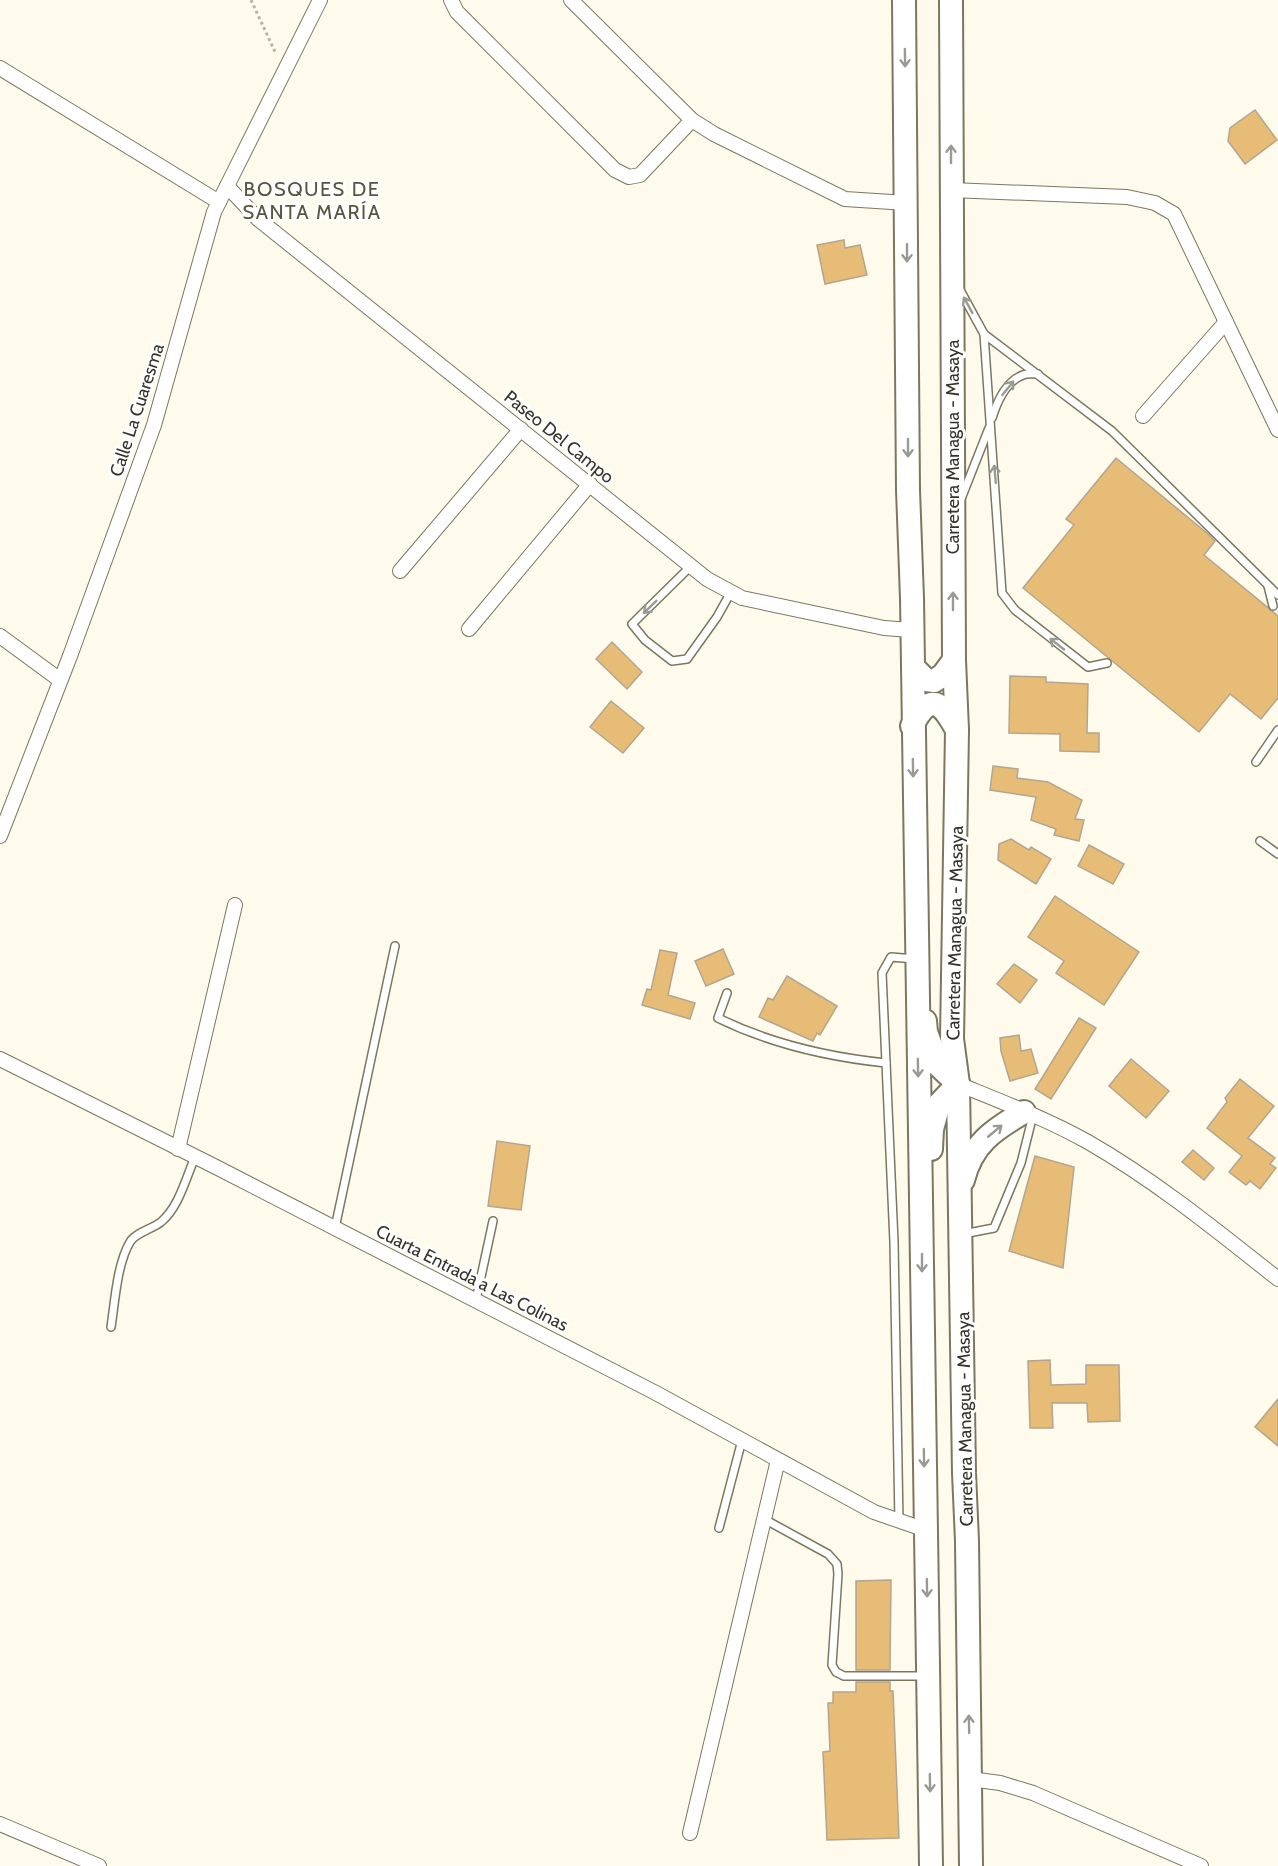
<svg xmlns="http://www.w3.org/2000/svg" width="1278" height="1866" viewBox="0 0 1278 1866" font-family="Cabin,sans-serif">
<rect width="100%" height="100%" fill="#fefbec"/>
<g fill="#e7bc77" stroke="#b3a58f" stroke-width="1.5">
<polygon points="1255,110 1277,140 1245,164 1228,141 1230,128"/>
<polygon points="844,240 845,248 860,245 867,275 825,284 817,245"/>
<polygon points="1116,458 1208,534 1215,541 1204,555 1278,616 1278,698 1261,719 1230,694 1199,732 1023,588 1074,525 1066,519"/>
<polygon points="612,642 642,672 627,689 596,659"/>
<polygon points="1010,676 1046,677 1046,682 1088,684 1087,733 1099,733 1099,752 1060,751 1060,734 1009,733"/>
<polygon points="611,701 644,728 623,753 590,727"/>
<polygon points="993,766 1018,769 1017,778 1048,782 1082,800 1075,819 1084,820 1079,841 1054,835 1056,829 1031,820 1036,797 990,790"/>
<polygon points="1011,839 1029,850 1031,847 1051,859 1036,884 998,860 999,844"/>
<polygon points="1089,845 1124,864 1113,884 1078,866"/>
<polygon points="1055,896 1139,952 1104,1005 1056,973 1064,961 1028,937"/>
<polygon points="723,949 734,974 706,986 695,961"/>
<polygon points="660,950 677,953 668,995 695,1003 690,1019 642,1005 647,989 651,990"/>
<polygon points="1014,964 1037,980 1020,1003 997,984"/>
<polygon points="787,976 837,1006 820,1035 817,1033 813,1041 759,1017 768,998 773,1000"/>
<polygon points="1079,1018 1096,1028 1051,1099 1035,1089"/>
<polygon points="1019,1035 1021,1051 1031,1049 1038,1073 1010,1081 1001,1051 1000,1038"/>
<polygon points="1131,1059 1169,1091 1146,1118 1109,1086"/>
<polygon points="1240,1079 1274,1106 1248,1138 1275,1158 1270,1164 1276,1168 1260,1189 1250,1181 1246,1185 1229,1172 1242,1156 1207,1128 1227,1102 1225,1098"/>
<polygon points="497,1141 530,1146 521,1210 488,1206"/>
<polygon points="1193,1150 1214,1168 1204,1180 1182,1162"/>
<polygon points="1035,1156 1074,1167 1063,1268 1009,1251"/>
<polygon points="1050,1360 1051,1385 1086,1384 1086,1365 1119,1365 1120,1421 1088,1422 1087,1403 1052,1403 1053,1428 1030,1428 1028,1361"/>
<polygon points="1278,1399 1278,1446 1255,1427"/>
<polygon points="891,1580 890,1670 856,1670 856,1581"/>
<polygon points="856,1682 890,1682 890,1691 893,1691 899,1838 827,1840 823,1752 830,1751 828,1703 833,1703 833,1692 856,1692"/>
</g>
<g fill="none" stroke-linecap="round" stroke-linejoin="round">
<defs>
<g id="service">
<polyline points="960,290 984,334 1112,431 1278,595"/>
<polyline points="984,334 1002,593 1015,610 1088,667 1107,663"/>
<path d="M992,418C997,402 1006,381 1023,375C1027,373 1033,374 1038,374"/>
<polyline points="961,499 989,428"/>
<polyline points="691,566 632,624 645,640 672,661 687,659 717,617 731,592"/>
<polyline points="1268,586 1273,606"/>
<polyline points="1256,762 1278,730"/>
<polyline points="1260,841 1278,854"/>
<path d="M727,993L718,1018C771,1044 828,1057 886,1063"/>
<polyline points="335,1228 395,946"/>
<polyline points="963,1234 994,1228 1021,1163 1033,1115"/>
<polyline points="476,1300 493,1221"/>
<path d="M111,1327C115,1301 117,1264 130,1242C135,1233 152,1229 161,1222C179,1207 186,1178 195,1157"/>
<polyline points="764,1519 828,1554 837,1564 838,1574 832,1665 836,1672 844,1676 926,1676"/>
<polyline points="899,1522 894,1242 882,973 891,957 915,959"/>
<polyline points="719,1528 742,1440"/>
</g>
<g id="minor">
<polyline points="451,0 457,12 615,170 629,177 640,175 692,120"/>
<polyline points="571,0 692,120 714,134 845,199 907,203"/>
<polyline points="0,68 219,202"/>
<polyline points="227,186 258,219 707,579 742,598 884,628 911,630"/>
<polyline points="951,190 1127,197 1155,203 1174,214 1278,430"/>
<polyline points="1143,416 1226,322"/>
<polyline points="400,571 521,429"/>
<polyline points="469,629 590,484"/>
<polyline points="0,636 60,680"/>
<polyline points="0,836 70,656 154,425 214,212 320,0"/>
<polyline points="0,1059 214,1166 654,1392 874,1512 926,1530"/>
<path d="M958,1084C1002,1102 1047,1119 1088,1142C1156,1181 1216,1230 1278,1279"/>
<polyline points="178,1149 235,905"/>
<polyline points="970,1779 1000,1783 1033,1793 1201,1866"/>
<polyline points="0,1824 99,1866"/>
<polyline points="690,1833 778,1460"/>
</g>
<g id="trunk">
<polyline points="904,0 908,490 912,598 931,1866"/>
<polyline points="951,0 954,660 957,730 952,1039 958,1084 964,1473 967,1541 971,1866"/>
<polyline points="913,667 926,680 934,681 943,675 954,660"/>
<path d="M912,726C930,691 941,701 957,730"/>
<polyline points="925,1021 926,1032 938,1065 958,1084"/>
<polyline points="931,1149 932,1129 939,1104 958,1084"/>
<path d="M963,1180C972,1144 993,1130 1024,1112"/>
</g>
</defs>
<use href="#service" stroke="#7c7760" stroke-width="10"/>
<use href="#minor" stroke="#7c7760" stroke-width="16"/>
<use href="#trunk" stroke="#7c7760" stroke-width="26"/>
<polyline stroke="#b8b5a8" stroke-width="3" stroke-dasharray="3 3" stroke-linecap="butt" points="251,0 276,54"/>
<use href="#service" stroke="#fff" stroke-width="7"/>
<use href="#minor" stroke="#fff" stroke-width="14"/>
<use href="#trunk" stroke="#fff" stroke-width="22"/>
</g>
<defs><path id="oneway-shaft" d="M-6 0H5M1.5-3L5.5 0L1.5 3" fill="none" stroke-width="1.6" stroke-linecap="round" stroke-linejoin="round" transform="scale(1.5)"/></defs>
<g stroke="#9a9a94">
<use href="#oneway-shaft" transform="translate(905 58) rotate(89)"/>
<use href="#oneway-shaft" transform="translate(951 154) rotate(-90)"/>
<use href="#oneway-shaft" transform="translate(907 253) rotate(90)"/>
<use href="#oneway-shaft" transform="translate(968 305) rotate(-119)"/>
<use href="#oneway-shaft" transform="translate(1008 388) rotate(-51)"/>
<use href="#oneway-shaft" transform="translate(908 448) rotate(90)"/>
<use href="#oneway-shaft" transform="translate(995 474) rotate(-95)"/>
<use href="#oneway-shaft" transform="translate(953 601) rotate(-90)"/>
<use href="#oneway-shaft" transform="translate(650 607) rotate(136)"/>
<use href="#oneway-shaft" transform="translate(1057 644) rotate(-142)"/>
<use href="#oneway-shaft" transform="translate(913 768) rotate(89)"/>
<use href="#oneway-shaft" transform="translate(918 1068) rotate(89)"/>
<use href="#oneway-shaft" transform="translate(995 1131) rotate(-40)"/>
<use href="#oneway-shaft" transform="translate(922 1263) rotate(90)"/>
<use href="#oneway-shaft" transform="translate(924 1458) rotate(89)"/>
<use href="#oneway-shaft" transform="translate(927 1588) rotate(89)"/>
<use href="#oneway-shaft" transform="translate(969 1724) rotate(-91)"/>
<use href="#oneway-shaft" transform="translate(930 1783) rotate(89)"/>
</g>
<g text-anchor="middle" stroke-width="6" stroke-linejoin="round" paint-order="stroke">
<g font-size="18" fill="#36342a" stroke="#fff">
<text transform="translate(137 410) rotate(-72)" y="6">Calle La Cuaresma</text>
<text transform="translate(559 437) rotate(39)" y="6">Paseo Del Campo</text>
<text transform="translate(953 447) rotate(-90)" y="6">Carretera Managua - Masaya</text>
<text transform="translate(955 933) rotate(-89)" y="6">Carretera Managua - Masaya</text>
<text transform="translate(472 1278) rotate(27)" y="6">Cuarta Entrada a Las Colinas</text>
<text transform="translate(965 1419) rotate(-91)" y="6">Carretera Managua - Masaya</text>
</g>
<g font-size="20" letter-spacing="1.5" fill="#59553f" stroke="#fff">
<text x="312" y="196">BOSQUES DE<tspan x="312" dy="23">SANTA MARÍA</tspan></text>
</g>
</g>
</svg>
